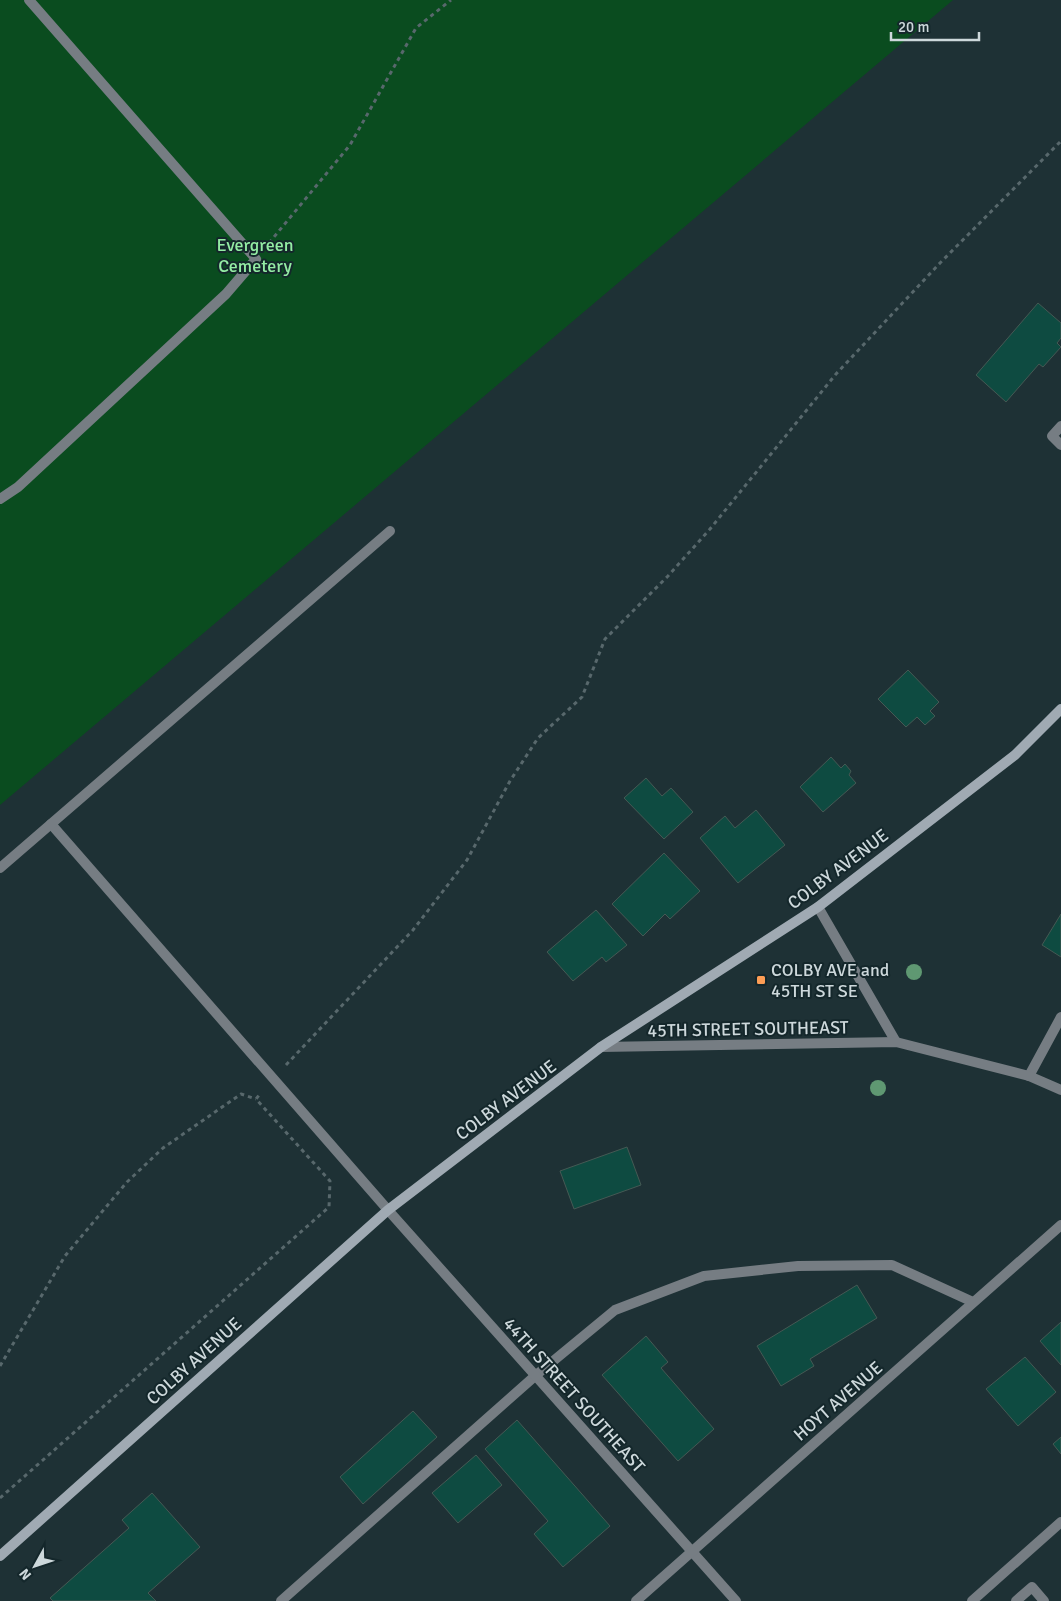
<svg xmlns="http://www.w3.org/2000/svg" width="1061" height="1601" viewBox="0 0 1061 1601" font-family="Signika,sans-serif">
<rect width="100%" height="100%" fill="#1e3135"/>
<polygon fill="#0a4c1f" points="0,0 953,0 0,805"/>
<g fill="#0e4b41" stroke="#455954">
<polygon points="1038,303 1061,323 1061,338 1057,343 1061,347 1043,367 1039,364 1006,402 976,375"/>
<polygon points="908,670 939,702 930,711 935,716 925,725 917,717 906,727 878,699"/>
<polygon points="831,757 841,768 845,764 851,771 849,775 856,783 823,812 800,787"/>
<polygon points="646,778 662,796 671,788 693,812 664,839 624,798"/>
<polygon points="756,810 785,845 738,883 700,838 725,816 735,828"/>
<polygon points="664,853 700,891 670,919 665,914 643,936 612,904"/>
<polygon points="596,910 627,945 606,962 602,957 573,981 547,952"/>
<polygon points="1061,914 1061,957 1042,945"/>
<polygon points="627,1147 641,1185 574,1209 560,1171"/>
<polygon points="857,1285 877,1318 810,1359 814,1366 781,1386 757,1346"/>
<polygon points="1061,1322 1061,1365 1040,1341"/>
<polygon points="646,1336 668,1362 661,1368 714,1429 678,1461 602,1375"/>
<polygon points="1025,1357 1056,1392 1018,1426 986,1389"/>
<polygon points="413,1411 437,1437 363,1504 340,1477"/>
<polygon points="517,1420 610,1526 563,1567 534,1534 548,1521 485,1449"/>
<polygon points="1061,1437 1061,1454 1053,1444"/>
<polygon points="476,1455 502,1485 458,1523 432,1493"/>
<polygon points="152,1493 200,1547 148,1593 156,1601 53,1601 50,1598 129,1528 122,1520"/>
</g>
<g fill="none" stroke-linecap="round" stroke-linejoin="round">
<g stroke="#58686c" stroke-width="3" stroke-dasharray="4 4" stroke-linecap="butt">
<polyline points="269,243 350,145 416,28 451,0"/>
<polyline points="286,1065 413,930 467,860 510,781 538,738 582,697 605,639 668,576 710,529 836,374 940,263 1061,141"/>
<polyline points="0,1366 65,1256 127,1182 163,1148 241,1094 256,1099"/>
<polyline points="0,1498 329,1207 330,1181 256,1099 260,1094"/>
</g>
<g stroke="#767d83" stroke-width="10">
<polyline points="0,499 18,487 226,294 256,259 29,0"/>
<polyline points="51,824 388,1210"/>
<polyline points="0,868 390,531"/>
<polyline points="1029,1076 1061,1017"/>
<polyline points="281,1601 535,1376 615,1310 704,1276 798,1266 892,1265 973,1302"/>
<polyline points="972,1601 1061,1522"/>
<polyline points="1016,1601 1032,1587 1044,1601"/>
</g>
<g stroke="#767d83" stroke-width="10">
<polyline points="1061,426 1052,436 1061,445"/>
<polyline points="818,907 896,1042"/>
<polyline points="601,1047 896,1042 1029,1076 1061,1090"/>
<polyline points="388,1210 736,1601"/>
</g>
<polyline stroke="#767d83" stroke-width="10" points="636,1601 1061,1225"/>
<polyline stroke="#a0aab3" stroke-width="10" points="0,1556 388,1210 601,1047 818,907 1015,755 1061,709"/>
</g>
<g fill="#5f9872">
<circle cx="914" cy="972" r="8"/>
<circle cx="878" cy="1088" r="8"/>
</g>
<rect fill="#fd9d55" stroke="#14272b" stroke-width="2" x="756" y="975" width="10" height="10" rx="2.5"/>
<g text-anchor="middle" stroke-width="4" stroke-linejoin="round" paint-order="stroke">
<g font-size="18" fill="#94eda4" stroke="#14272b">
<text x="255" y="251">Evergreen<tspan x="255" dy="21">Cemetery</tspan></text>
</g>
<g font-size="18" fill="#cdd8db" stroke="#14272b">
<text transform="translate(838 869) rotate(-37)" y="6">COLBY AVENUE</text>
<text transform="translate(748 1029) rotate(-1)" y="6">45TH STREET SOUTHEAST</text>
<text transform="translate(506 1100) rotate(-37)" y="6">COLBY AVENUE</text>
<text transform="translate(194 1361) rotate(-42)" y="6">COLBY AVENUE</text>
<text transform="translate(574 1395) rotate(48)" y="6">44TH STREET SOUTHEAST</text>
<text transform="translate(838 1401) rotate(-41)" y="6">HOYT AVENUE</text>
</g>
<g font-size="18" fill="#cdd8db" stroke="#14272b" text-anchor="start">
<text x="771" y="976">COLBY AVE and<tspan x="771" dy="21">45TH ST SE</tspan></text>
</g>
</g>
<g transform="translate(35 1566) rotate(230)" stroke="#14272b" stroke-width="4" paint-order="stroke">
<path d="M0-4L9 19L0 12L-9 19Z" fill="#cdd8db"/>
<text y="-8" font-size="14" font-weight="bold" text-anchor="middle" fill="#cdd8db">N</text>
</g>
<path d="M891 32v8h88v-8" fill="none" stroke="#cdd8db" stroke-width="2.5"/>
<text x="898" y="32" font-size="15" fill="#cdd8db" stroke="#14272b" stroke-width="4" paint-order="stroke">20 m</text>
</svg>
